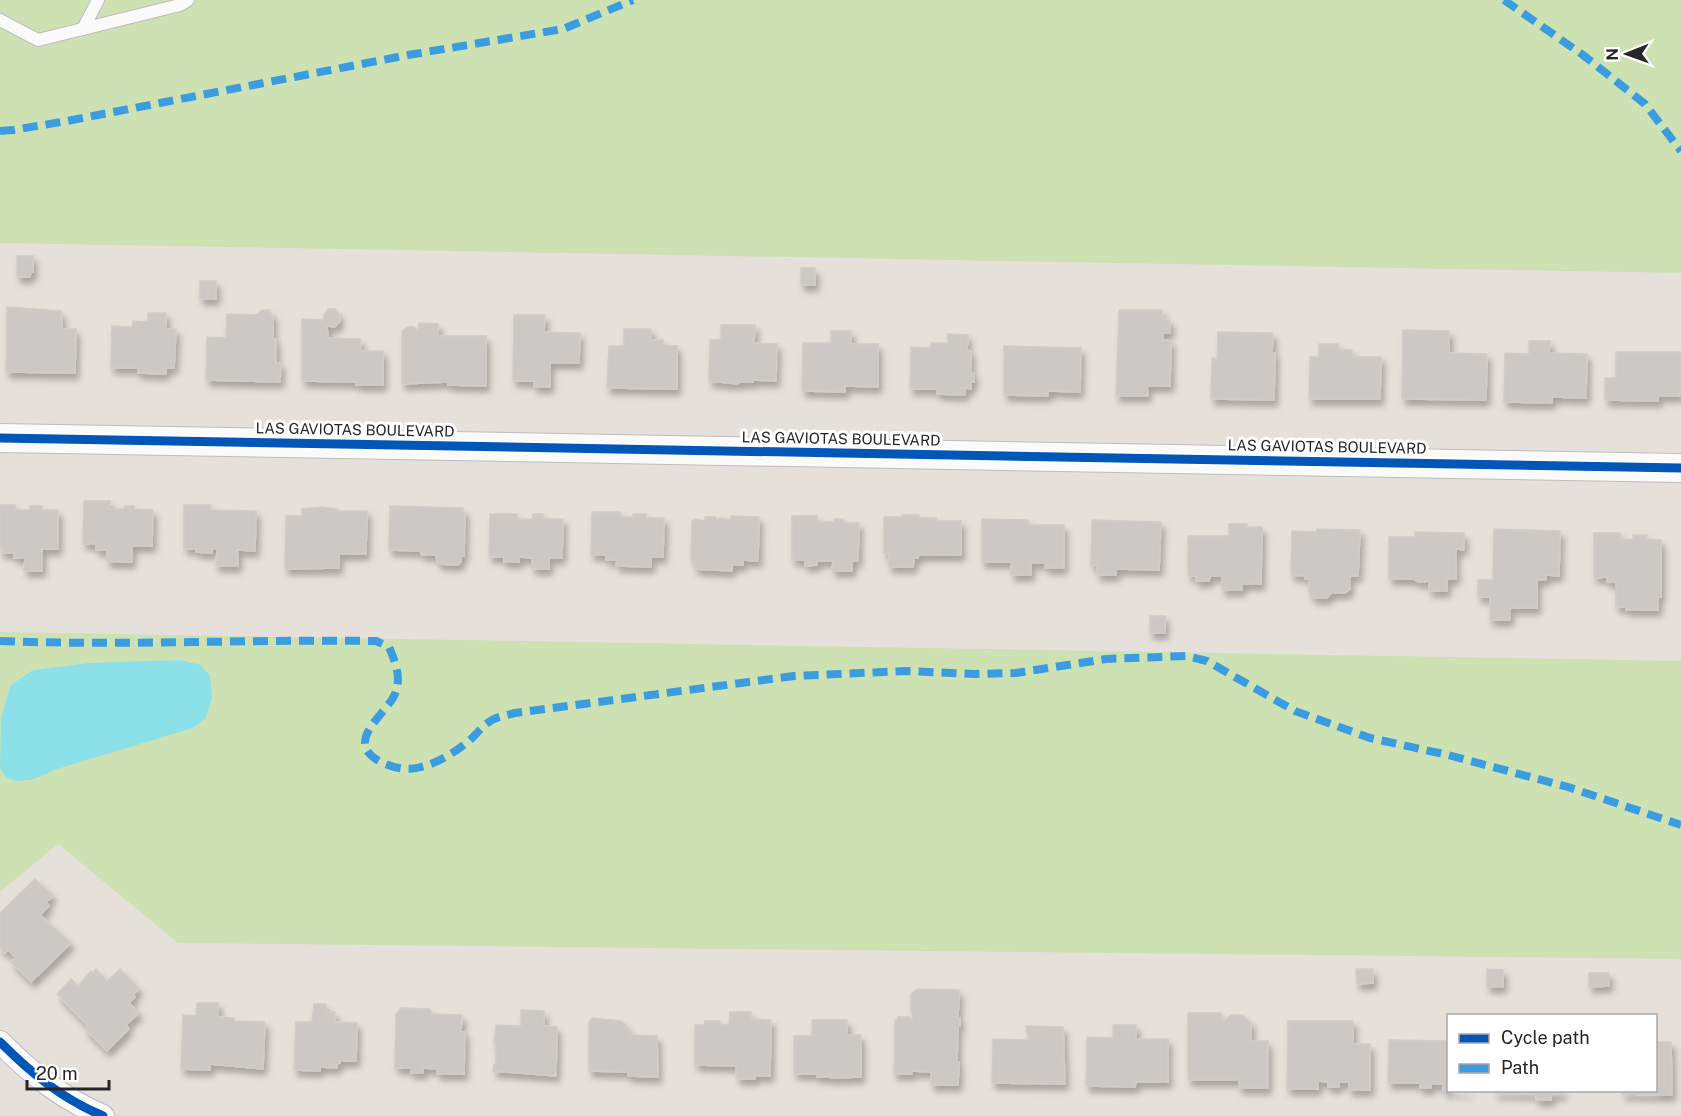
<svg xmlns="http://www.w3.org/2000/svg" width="1681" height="1116" viewBox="0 0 1681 1116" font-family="'Public Sans',sans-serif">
<defs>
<filter id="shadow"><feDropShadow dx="3.5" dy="6" stdDeviation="3" flood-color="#0004"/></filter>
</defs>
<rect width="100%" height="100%" fill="#e6e0db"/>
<g fill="#cee1b3">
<polygon points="0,0 1681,0 1681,273 0,243"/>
<polygon points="0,632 1681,661 1681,959 178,943 58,844 0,892"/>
</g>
<polygon fill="#8ce1e9" points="180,660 201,665 210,676 212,698 206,718 193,728 57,769 31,780 16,781 7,778 0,769 1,717 11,685 33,670 89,663"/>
<g fill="#ccc8c5" stroke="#d1ccc8" stroke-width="1.5" filter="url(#shadow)">
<polygon points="17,256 33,256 33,272 31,272 30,277 17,277"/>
<rect x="801" y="268" width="14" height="17"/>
<rect x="200" y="281" width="16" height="18"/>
<polygon points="7,307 61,311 62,329 76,329 75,373 6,372"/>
<polygon points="328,309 335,309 339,314 340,321 335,327 327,326 328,338 360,339 361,351 383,351 383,385 356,385 356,382 302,381 302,319 324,320 324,315"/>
<polygon points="262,310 269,310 273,316 273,339 276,339 276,363 281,363 280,382 206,380 207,337 226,338 227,314 256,315"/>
<polygon points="1119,310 1162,310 1163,319 1170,320 1170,333 1163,333 1163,340 1171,341 1170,386 1147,386 1148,396 1116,396"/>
<polygon points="148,313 166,313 166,329 176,329 174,368 166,368 166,374 138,373 138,368 111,368 112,326 132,327 133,321 148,322"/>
<polygon points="514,315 545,315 544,332 580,333 579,363 550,363 550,387 534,387 534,381 513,381"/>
<polygon points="419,323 438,324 438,336 486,336 486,386 448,385 448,382 402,384 402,331 407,327 414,327 418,331"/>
<polygon points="721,325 755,325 754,343 777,344 776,381 753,380 753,382 739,382 738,384 709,381 710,340 721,340"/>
<polygon points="624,329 651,329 651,340 663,340 663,345 677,346 677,389 607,388 609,346 624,346"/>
<polygon points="1403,330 1449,331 1449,353 1487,354 1486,400 1402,399"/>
<polygon points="831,331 851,331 851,344 878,344 878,387 845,386 845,392 802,391 803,343 831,343"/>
<polygon points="1218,332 1273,333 1272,353 1275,353 1274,400 1211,399 1212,358 1217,359"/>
<polygon points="948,334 968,335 967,350 971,351 971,373 974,373 974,382 971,382 971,389 965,388 965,395 937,394 937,389 910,389 911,347 931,348 931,343 948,343"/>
<polygon points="1529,341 1550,341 1549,353 1587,354 1586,398 1552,397 1552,403 1504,402 1505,353 1529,354"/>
<polygon points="1319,344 1338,344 1338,350 1352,350 1352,357 1381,357 1380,399 1309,399 1310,357 1319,357"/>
<polygon points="1004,346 1081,348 1080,392 1048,391 1048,396 1004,395"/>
<polygon points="1616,352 1681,352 1680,396 1658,396 1658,401 1605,400 1605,378 1616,378"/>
<polygon points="84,501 110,501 109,509 124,509 125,506 134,506 134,509 153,510 152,546 132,546 132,562 107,562 107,550 96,550 96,544 83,544"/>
<polygon points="0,505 15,505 15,510 30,510 30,506 42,506 42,510 58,510 58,549 42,549 42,571 24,571 25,558 14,558 14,553 2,553 2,549 0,549"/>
<polygon points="184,505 211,505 210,510 256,511 255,551 238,550 238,566 216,566 217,549 212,549 212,553 196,552 196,549 184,549"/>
<polygon points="390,506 463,508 463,512 465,513 464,556 461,556 461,562 458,565 439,564 437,561 436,555 422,555 420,551 389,550"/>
<polygon points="321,507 337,509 337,511 367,511 366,554 339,554 339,568 285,569 286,516 302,516 302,509"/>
<polygon points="592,512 620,512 620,517 633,517 633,514 646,514 646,518 664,518 663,557 651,557 651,567 616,566 617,560 606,560 606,555 591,555"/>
<polygon points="490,514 517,514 517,519 532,519 533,514 543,514 543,519 563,519 562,558 549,558 549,569 532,569 532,558 519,557 519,562 504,562 504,557 489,557"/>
<polygon points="903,515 919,515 919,518 937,518 937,521 961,521 961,555 919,555 918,558 914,558 913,567 889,567 889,553 884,554 884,517 903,517"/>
<polygon points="731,516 759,517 758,561 743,560 743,565 732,565 732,571 695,569 695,560 691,560 692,521 695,519 705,521 705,517 716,517 716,521 720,518 727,519 731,521"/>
<polygon points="792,516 817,516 817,522 834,522 834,519 843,519 844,523 859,523 858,561 852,561 852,571 832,571 833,561 817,561 817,565 805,566 805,560 792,560"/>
<polygon points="982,519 1028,520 1028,525 1064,525 1064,568 1045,568 1046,563 1031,563 1031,575 1011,575 1011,562 982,562"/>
<polygon points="1092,520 1161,522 1159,570 1116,569 1116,575 1097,575 1097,565 1091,565"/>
<polygon points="1229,524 1247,524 1247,527 1262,527 1261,584 1242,584 1242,590 1222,590 1222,576 1210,576 1209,581 1196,581 1196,576 1188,576 1188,536 1229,536"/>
<polygon points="1317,529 1360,530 1358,576 1350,576 1350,589 1345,593 1331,593 1327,598 1314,598 1309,593 1309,579 1305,579 1306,576 1291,575 1292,531 1317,532"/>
<polygon points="1494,529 1560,531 1559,576 1546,575 1546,580 1537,580 1537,608 1510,608 1510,620 1490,620 1490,597 1478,597 1478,580 1493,580"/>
<polygon points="1415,532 1464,533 1464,550 1456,549 1456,579 1447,579 1447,591 1429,591 1429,580 1425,582 1418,582 1414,579 1389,579 1389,537 1415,537"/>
<polygon points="1594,533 1620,533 1620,540 1633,539 1633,535 1647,535 1646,539 1661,540 1661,597 1658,597 1658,610 1626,610 1626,607 1616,607 1616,582 1607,582 1607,577 1594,578"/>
<rect x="1150" y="616" width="15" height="17"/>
<polygon points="35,879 53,896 46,902 49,906 40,915 71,943 31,982 11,962 16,958 8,950 5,953 0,947 0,913"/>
<polygon points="96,969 107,981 120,969 139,989 133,995 135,997 129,1003 139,1013 126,1025 129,1029 107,1051 85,1029 88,1026 57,994 71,979 78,986 91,971 93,973"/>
<polygon points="1356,969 1373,969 1373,983 1357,984"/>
<polygon points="1487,969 1503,970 1503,987 1487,987"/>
<polygon points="1589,973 1609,973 1609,986 1589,987"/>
<polygon points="917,989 959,990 958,1018 960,1018 960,1026 958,1026 957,1062 959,1062 958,1085 931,1085 931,1072 912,1071 912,1074 894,1074 895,1020 898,1020 898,1017 910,1017 910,1020 913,1020 912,1012 911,1012 911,994"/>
<polygon points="197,1003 218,1003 218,1017 234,1018 234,1021 265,1022 263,1069 210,1064 210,1070 181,1069 183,1015 196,1016"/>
<polygon points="314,1004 326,1004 326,1012 335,1012 335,1022 357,1023 356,1061 340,1061 340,1063 337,1064 337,1068 320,1067 320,1071 294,1070 296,1022 312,1022"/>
<polygon points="401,1008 429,1009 433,1014 462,1015 461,1032 465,1032 464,1074 437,1074 438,1069 423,1068 423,1073 411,1073 411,1068 395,1068 396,1014"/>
<polygon points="521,1010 544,1011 544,1026 557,1027 556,1076 493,1071 494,1064 496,1064 496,1043 494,1043 496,1025 521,1026"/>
<polygon points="730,1012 751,1012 751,1019 771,1020 770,1076 755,1076 755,1079 737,1079 736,1066 695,1065 695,1025 704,1025 705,1021 720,1021 720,1024 729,1025"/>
<polygon points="1188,1013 1221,1013 1222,1023 1231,1015 1242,1015 1251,1023 1251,1041 1268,1041 1268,1088 1239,1088 1239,1080 1188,1080"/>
<polygon points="592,1018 621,1021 626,1025 625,1030 629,1030 629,1035 657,1036 658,1077 628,1076 628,1072 589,1071 589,1022"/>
<polygon points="812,1020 847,1020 847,1035 861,1035 861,1077 831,1078 831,1077 817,1077 817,1074 794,1074 794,1036 812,1036"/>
<polygon points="1288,1021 1353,1021 1353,1044 1370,1044 1370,1090 1349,1090 1349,1082 1339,1082 1339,1087 1328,1087 1328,1082 1318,1081 1318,1089 1287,1089"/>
<polygon points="1113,1025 1136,1025 1136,1039 1168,1039 1168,1082 1136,1082 1135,1087 1086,1086 1087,1037 1113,1038"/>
<polygon points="1026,1026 1063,1027 1065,1084 992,1083 993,1039 1028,1040"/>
<polygon points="1389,1040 1448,1041 1448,1090 1470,1092 1443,1091 1443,1084 1431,1084 1431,1088 1420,1088 1420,1083 1388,1083"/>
<polygon points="1656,1042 1671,1042 1672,1095 1622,1094 1622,1090 1656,1090"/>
<polygon points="1495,1090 1563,1090 1563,1094 1551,1094 1551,1100 1536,1100 1537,1094 1495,1093"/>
</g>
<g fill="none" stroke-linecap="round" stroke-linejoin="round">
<defs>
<g id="service">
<polyline points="0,20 38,40 180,5 188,0"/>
<polyline points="83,29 98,0"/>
</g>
<path id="minor" d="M0,1042C32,1074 61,1098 103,1116"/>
<polyline id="tertiary" points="0,438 1681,468"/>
</defs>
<use href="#service" stroke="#bebdbd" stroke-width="14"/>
<use href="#minor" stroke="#bebdbd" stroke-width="24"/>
<use href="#tertiary" stroke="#bebdbd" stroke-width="30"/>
<use href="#service" stroke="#fbfafa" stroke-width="12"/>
<use href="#minor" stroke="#fbfafa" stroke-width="22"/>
<use href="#tertiary" stroke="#fbfafa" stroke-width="28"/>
<g stroke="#3c9ce0" stroke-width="8" stroke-dasharray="15 8" stroke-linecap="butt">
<polyline points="1504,0 1583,55 1645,104 1681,151"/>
<polyline points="0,131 13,130 67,121 408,55 563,29 633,0"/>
<path d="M0,641C125,646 251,639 376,641L389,647C395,661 401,676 396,691C390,713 340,741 381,762C393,768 408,771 421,767C438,763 455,752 469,741C476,735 481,727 489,722C495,717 507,715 515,713L794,676L906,671L974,674L1016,673L1106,659L1186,656L1207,661L1295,711L1370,738L1448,755L1568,787L1681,825"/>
</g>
<defs>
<g id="cycleway">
<polyline points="0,438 1681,468"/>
<path d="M0,1042C32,1074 61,1098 103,1116"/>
</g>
</defs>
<use href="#cycleway" stroke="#fff" stroke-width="13"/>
<use href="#cycleway" stroke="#0057b8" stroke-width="9"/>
</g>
<g text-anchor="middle" stroke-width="6" stroke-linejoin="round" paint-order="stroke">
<g font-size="15" fill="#262626" stroke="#fff">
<text transform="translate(355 430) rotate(1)" y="5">LAS GAVIOTAS BOULEVARD</text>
<text transform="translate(841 439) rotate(1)" y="5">LAS GAVIOTAS BOULEVARD</text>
<text transform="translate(1327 447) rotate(1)" y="5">LAS GAVIOTAS BOULEVARD</text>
</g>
</g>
<rect x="1447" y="1014" width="210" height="78" fill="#ffffff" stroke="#a8a8a8" stroke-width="1.5"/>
<rect x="1459" y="1034" width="30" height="9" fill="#0057b8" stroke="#a8a8a8" stroke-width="1.5"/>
<text x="1501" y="1044" font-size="18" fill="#262626">Cycle path</text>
<rect x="1459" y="1064" width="30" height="9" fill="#3c9ce0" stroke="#a8a8a8" stroke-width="1.5"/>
<text x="1501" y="1074" font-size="18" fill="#262626">Path</text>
<g transform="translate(1627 54) rotate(269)" stroke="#ffffff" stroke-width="4.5" paint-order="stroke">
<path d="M0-4.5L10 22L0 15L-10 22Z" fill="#262626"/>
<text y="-9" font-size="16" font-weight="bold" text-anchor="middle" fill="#262626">N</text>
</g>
<path d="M27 1080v9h82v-9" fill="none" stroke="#262626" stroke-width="3"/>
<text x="36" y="1080" font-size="18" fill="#262626" stroke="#ffffff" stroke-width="4.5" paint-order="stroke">20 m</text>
</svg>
